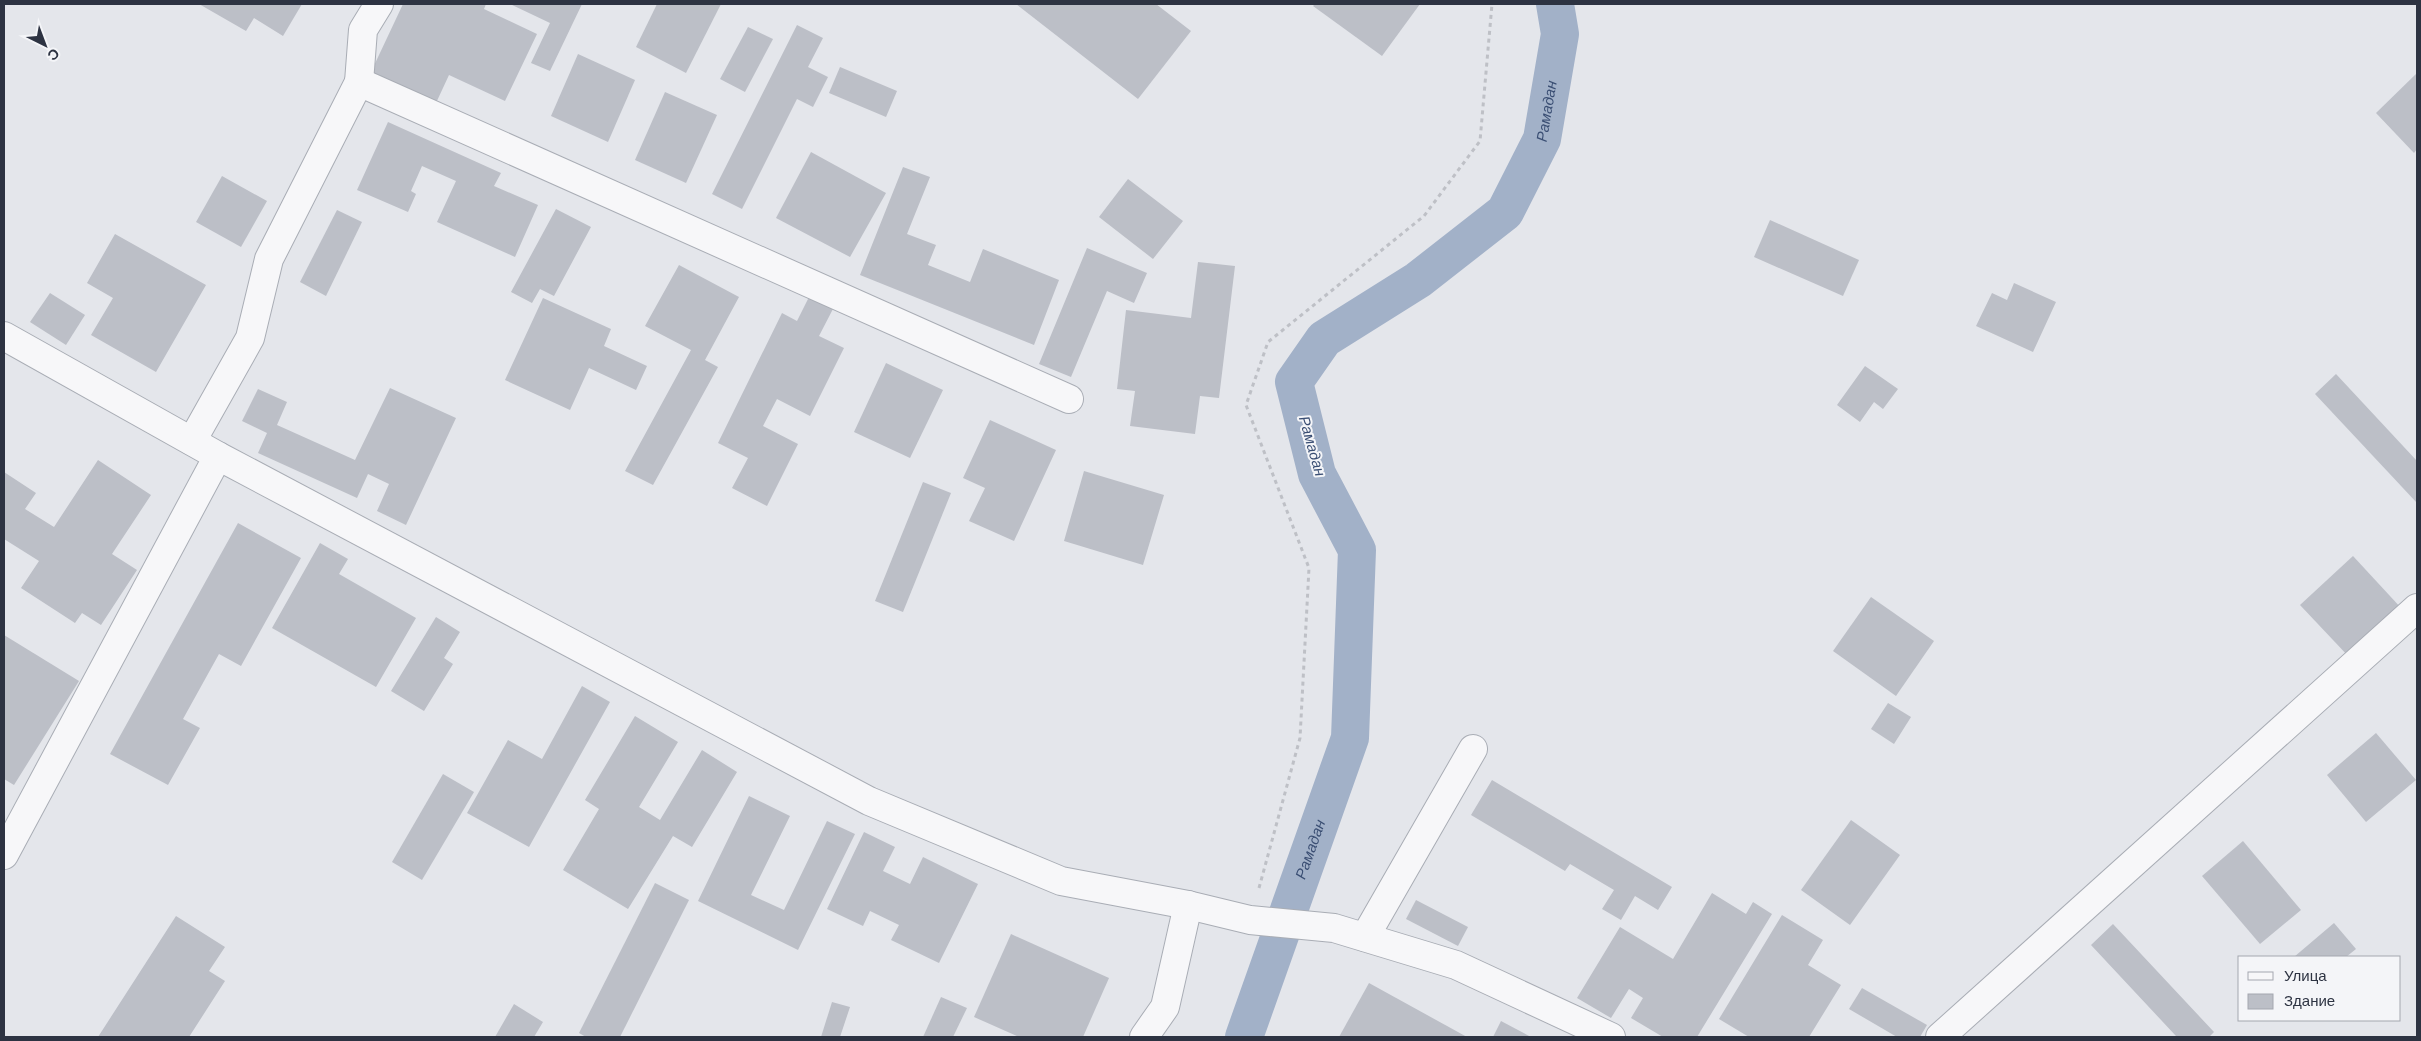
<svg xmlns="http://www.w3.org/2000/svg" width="2421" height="1041" viewBox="0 0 2421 1041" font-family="Barlow,sans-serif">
<rect width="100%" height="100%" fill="#e4e6eb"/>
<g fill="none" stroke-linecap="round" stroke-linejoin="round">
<path stroke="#a2b1c8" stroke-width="38" id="s1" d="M1244,1037L1350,738L1357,550L1317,474L1294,382L1324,339L1418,280L1505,212L1542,139L1560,34L1555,4"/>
</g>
<g fill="#bcbfc7">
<polygon points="199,4 302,4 283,36 254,18 246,31"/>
<polygon points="403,4 486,4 484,9 537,34 505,101 449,75 436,103 371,72"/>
<polygon points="510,4 582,4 550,71 531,63 550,23"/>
<polygon points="657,4 721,4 686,73 636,47"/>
<polygon points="1016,4 1156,4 1191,31 1138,99"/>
<polygon points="1315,4 1420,4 1382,56 1313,6"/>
<polygon points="797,25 823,38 808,67 828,77 813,107 797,99 742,209 712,194"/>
<polygon points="748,27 773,39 745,92 720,79"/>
<polygon points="578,54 635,80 608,142 551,116"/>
<polygon points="840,67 897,91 886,117 829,93"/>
<polygon points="2417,73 2417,149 2414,153 2376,113"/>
<polygon points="665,92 717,115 686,183 635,160"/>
<polygon points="388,122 501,173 494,186 538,205 515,257 437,222 456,181 422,166 411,191 416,194 408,212 357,190"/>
<polygon points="811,152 886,193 850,257 776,218"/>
<polygon points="903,167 930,177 907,234 936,245 928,265 970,282 983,249 1059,280 1034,345 860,275"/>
<polygon points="222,176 267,201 241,247 196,222"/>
<polygon points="1128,179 1183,221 1153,259 1099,217"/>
<polygon points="556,209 591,227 554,296 540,289 532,303 511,292"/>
<polygon points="337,210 362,222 326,296 300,282"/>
<polygon points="1770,220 1859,260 1843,296 1754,257"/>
<polygon points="115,234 206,285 156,372 91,335 113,298 87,283"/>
<polygon points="1087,248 1147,273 1134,303 1107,291 1071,377 1039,364"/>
<polygon points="1198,262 1235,266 1219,398 1200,396 1195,434 1130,426 1135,391 1117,389 1126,310 1191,318"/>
<polygon points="679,265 739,297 705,360 718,367 653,485 625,471 691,350 645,326"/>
<polygon points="2014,283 2056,302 2033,352 1976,326 1992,293 2007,300"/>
<polygon points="50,293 85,315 66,345 30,322"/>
<polygon points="810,295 834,307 819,336 844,348 810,416 777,399 763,426 798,444 767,506 732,488 748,458 718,443 782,313 797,321"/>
<polygon points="543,298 611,329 604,346 647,366 636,390 589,368 570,410 505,380"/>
<polygon points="886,363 943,390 910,458 854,432"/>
<polygon points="1865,366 1898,389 1883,409 1874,402 1860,422 1837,405"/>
<polygon points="2336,374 2417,461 2417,503 2315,394"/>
<polygon points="390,388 456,418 406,525 377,511 389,484 368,474 357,498 258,453 267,433 242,421 258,389 287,402 277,425 355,460"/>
<polygon points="990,420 1056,450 1014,541 969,521 985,488 963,478"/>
<polygon points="98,460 151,495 112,554 137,570 101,625 82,613 75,623 21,588 39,561 4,539 4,472 36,493 25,509 54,527"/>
<polygon points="1084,471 1164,495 1143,565 1064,541"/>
<polygon points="923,482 951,493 903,612 875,601"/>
<polygon points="238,523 301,558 241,666 219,654 183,719 200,728 168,785 110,754"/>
<polygon points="320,543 348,559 339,574 416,618 376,687 272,628"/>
<polygon points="2353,556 2402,609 2350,658 2300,605"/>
<polygon points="1871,597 1934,641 1896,696 1833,651"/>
<polygon points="436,617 460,632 444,658 453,664 424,711 391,691"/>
<polygon points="4,635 79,681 14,785 4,779"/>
<polygon points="582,686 610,702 529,847 467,813 508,740 542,759"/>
<polygon points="1888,703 1911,717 1894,744 1871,729"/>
<polygon points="635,716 678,742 639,807 660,820 702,750 737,772 692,847 673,836 628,909 563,870 599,809 585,800"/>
<polygon points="2376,733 2416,780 2366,822 2327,775"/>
<polygon points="443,774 474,792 422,880 392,862"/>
<polygon points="1492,780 1672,887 1658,910 1635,896 1621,920 1602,909 1614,890 1570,864 1565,871 1471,815"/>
<polygon points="749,796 790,816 751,895 784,910 827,821 855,834 798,950 698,901"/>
<polygon points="1851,820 1900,855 1850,925 1801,890"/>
<polygon points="864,832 895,847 883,871 910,884 923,857 978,884 939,963 891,940 899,925 870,911 863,926 827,909"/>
<polygon points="2243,841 2301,910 2260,944 2202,876"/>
<polygon points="655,883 689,900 620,1037 586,1037 579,1033"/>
<polygon points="1712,893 1746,914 1753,902 1772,914 1697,1037 1663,1037 1631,1018 1643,998 1629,989 1611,1018 1577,998 1620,927 1673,959"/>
<polygon points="1416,900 1468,927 1458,946 1406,919"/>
<polygon points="1782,915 1823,940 1808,965 1841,985 1809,1037 1749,1037 1719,1019"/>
<polygon points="176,916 225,947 209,971 225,981 189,1037 98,1037"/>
<polygon points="2334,923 2356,949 2346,957 2294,957"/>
<polygon points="2113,924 2214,1032 2209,1037 2174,1037 2176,1036 2091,945"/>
<polygon points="1011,934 1109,978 1083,1037 1019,1037 974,1017"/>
<polygon points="1369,983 1467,1037 1339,1037"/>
<polygon points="1862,988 1927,1025 1920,1037 1897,1037 1849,1009"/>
<polygon points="941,997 967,1008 953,1037 923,1037"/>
<polygon points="832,1002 850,1007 840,1037 821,1037"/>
<polygon points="514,1004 543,1022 534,1037 495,1037"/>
<polygon points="1501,1021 1531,1037 1493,1037"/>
</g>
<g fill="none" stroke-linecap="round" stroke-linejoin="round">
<defs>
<g id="minor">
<polyline points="359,82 363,30 379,4"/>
<polyline points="4,336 218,456 869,801 1061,881 1188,905 1250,920 1334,928 1456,965 1611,1037"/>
<polyline points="192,441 250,338 269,259 359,82 1069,399"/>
<polyline points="4,855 218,456"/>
<polyline points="1365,937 1473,749"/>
<polyline points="1144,1037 1165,1007 1188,905"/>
<polyline points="1940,1037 2417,608"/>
</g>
</defs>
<use href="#minor" stroke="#a9adb5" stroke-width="30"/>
<polyline stroke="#bec0c6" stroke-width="3" stroke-dasharray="4 4" stroke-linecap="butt" points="1259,888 1300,738 1309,568 1246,405 1268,342 1424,216 1480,141 1492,4"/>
<use href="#minor" stroke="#f7f7f9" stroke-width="28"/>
</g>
<g text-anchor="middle" stroke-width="4" stroke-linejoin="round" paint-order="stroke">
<g font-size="15" font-style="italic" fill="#3a4e73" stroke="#f4f5f8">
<text dy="5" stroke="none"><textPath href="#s1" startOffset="1070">Рамадан</textPath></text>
<text transform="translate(1312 446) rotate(74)" y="5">Рамадан</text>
<text dy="5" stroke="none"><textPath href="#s1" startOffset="199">Рамадан</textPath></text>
</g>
</g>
<rect width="2421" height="1041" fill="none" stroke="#2d3342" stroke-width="10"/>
<rect x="2238" y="956" width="162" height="65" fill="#f4f5f8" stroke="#a4a7af"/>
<rect x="2248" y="972" width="25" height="8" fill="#f7f7f9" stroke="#a4a7af"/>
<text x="2284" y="981" font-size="15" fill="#2d3342">Улица</text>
<rect x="2248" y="994" width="25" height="15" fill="#bcbfc7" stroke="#a4a7af"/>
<text x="2284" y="1006" font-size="15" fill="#2d3342">Здание</text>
<g transform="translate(45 45) rotate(138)" stroke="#f4f5f8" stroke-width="4" paint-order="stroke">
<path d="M0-4L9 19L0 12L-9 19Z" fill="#2d3342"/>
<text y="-8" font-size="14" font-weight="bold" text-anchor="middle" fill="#2d3342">С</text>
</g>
</svg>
